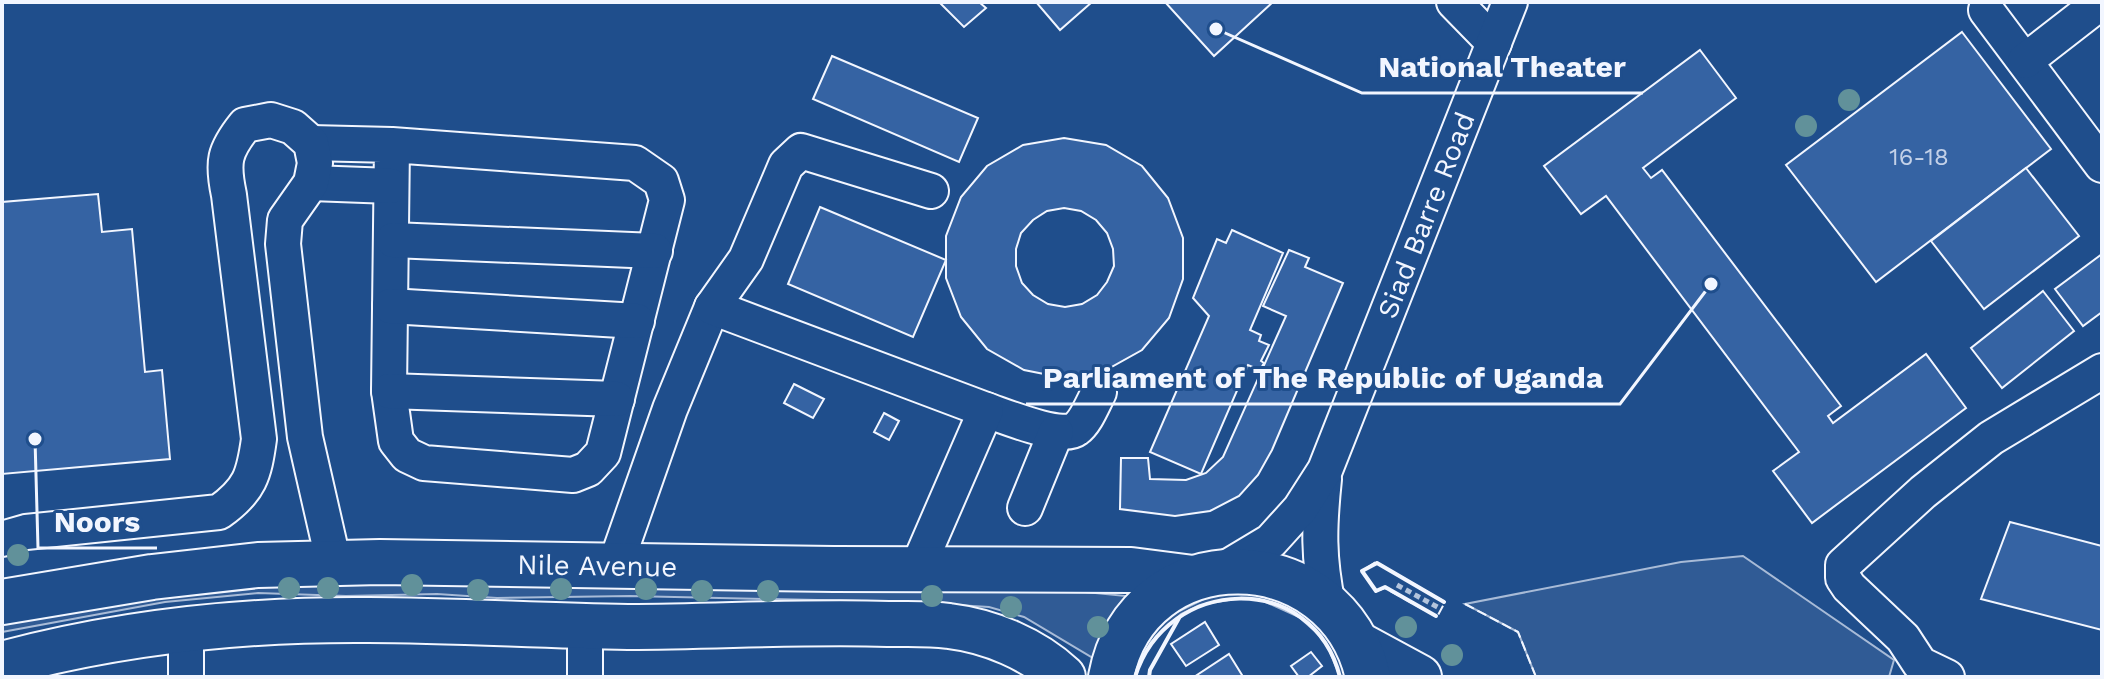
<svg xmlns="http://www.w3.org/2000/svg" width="2104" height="679" viewBox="0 0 2104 679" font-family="'Work Sans',sans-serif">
<rect width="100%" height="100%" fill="#1f4e8c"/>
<g fill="#305b95" stroke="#a8bbd7" stroke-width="2">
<polygon points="1743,556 1894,660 1889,677 1536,677 1518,632 1465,604 1681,562"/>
<polygon points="256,580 1075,591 1126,596 1093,658 1024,617 989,607 907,602 630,596 497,598 437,594 346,596 258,593 165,602 2,632 2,617"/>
<polygon points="1218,592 1262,593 1303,611 1333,643 1347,677 1340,677 1328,647 1317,633 1299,617 1261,600 1240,598 1200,605 1181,614 1151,642 1140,662 1136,677 1127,677 1159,621"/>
</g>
<g fill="#3563a3" stroke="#f2f6ff" stroke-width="2" fill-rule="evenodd">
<polygon points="939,2 979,2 986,8 964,27"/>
<polygon points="1036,2 1092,2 1060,30"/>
<polygon points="1165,2 1273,2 1214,56"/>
<polygon points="1962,32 2051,149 1876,282 1786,165"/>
<polygon points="1700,50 1736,98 1643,168 1651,178 1662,170 1841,406 1828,416 1833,423 1926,354 1966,408 1812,523 1773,471 1799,452 1606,196 1581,214 1544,166"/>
<polygon points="832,56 978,118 959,162 813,99"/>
<path d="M1064,138L1106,145L1142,166L1168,198L1183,238V279L1169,318L1142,350L1106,370L1064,378L1024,370L987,349L961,317L946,278V236L961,197L987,166L1023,145ZM1064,208L1081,211L1096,220L1107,233L1113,249L1114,266L1107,282L1097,295L1082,304L1065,307L1048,304L1033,295L1022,283L1016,266V249L1021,233L1033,220L1047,211Z"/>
<polygon points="2026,168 2079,236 1984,309 1931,241"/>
<polygon points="98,194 102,232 132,229 145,372 162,370 170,459 2,474 2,202"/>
<polygon points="820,207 946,260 913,337 788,284"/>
<polygon points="1232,230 1283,253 1250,330 1261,335 1259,341 1269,345 1261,361 1264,363 1260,370 1248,365 1201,474 1150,452 1209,316 1193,298 1217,239 1226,243"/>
<polygon points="1289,250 1309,258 1305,267 1343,283 1272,450 1258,475 1239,496 1210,511 1175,516 1120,509 1121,458 1148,458 1150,479 1186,480 1206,473 1223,457 1286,316 1263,306"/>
<polygon points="2102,254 2102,312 2083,326 2055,289"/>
<polygon points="2043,291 2074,331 2002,388 1971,348"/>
<polygon points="794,384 824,399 813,418 784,403"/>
<polygon points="884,413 899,421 889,440 874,432"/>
<polygon points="2010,522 2102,546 2102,630 1981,599"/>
<polygon points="1205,622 1219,645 1186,666 1171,644"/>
<polygon points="1311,652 1322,666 1308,677 1299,677 1291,666"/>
<polygon points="1229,654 1242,675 1239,677 1194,677"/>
</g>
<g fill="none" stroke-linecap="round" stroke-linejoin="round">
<defs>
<g id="minor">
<polyline points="1454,2 1494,43"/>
<polyline points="1986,10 2102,165"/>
<polyline points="2025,61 2101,2"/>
<polyline points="311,143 392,145 635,163 661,181 667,200 603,453 588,469 573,475 424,463 407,455 396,441 389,391 392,145"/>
<polyline points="311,183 391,186"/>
<polyline points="393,240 655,251"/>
<polyline points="390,306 637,321"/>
<polyline points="389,391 617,399"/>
<path d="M986,410C1004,416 1062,440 1076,429C1086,422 1093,403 1099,392"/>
<path d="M1324,479C1319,527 1318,557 1328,605"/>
<polyline points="1025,508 1056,432"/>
<path d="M2,539L26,532L219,512C250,490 254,475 259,439L229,195C222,162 224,151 245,125L271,120L293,127L311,143L315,163L311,183L285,220L283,244L305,437L334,564"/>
<polyline points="615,566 670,409 712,307"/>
<polyline points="917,569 986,410 712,307 746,259 786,165 801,151 931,191"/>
<path id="s1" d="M1221,571L1271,541L1300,509L1325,470L1510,2"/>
<polyline points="186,677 186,629"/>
<polyline points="585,677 585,626"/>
<polyline points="1947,677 1920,664 1903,638 1849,587 1843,578 1843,565 1923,492 1991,438 2102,371"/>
</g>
<g id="major">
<path id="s2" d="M2,602L152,577L258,565L380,562L834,569L1131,570L1193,578"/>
<polyline points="1358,644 1419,677"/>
<path d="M2,664C121,632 245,619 368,620C455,620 541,626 628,627C715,627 802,621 888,624C908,624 929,623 949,626C990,631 1033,649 1063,677"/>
<path d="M1111,677C1138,535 1338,538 1368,677"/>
</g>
</defs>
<use href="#minor" stroke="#f2f6ff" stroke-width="38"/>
<use href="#major" stroke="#f2f6ff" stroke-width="48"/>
<polyline stroke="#b3c4dc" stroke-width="5" stroke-dasharray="6 4" stroke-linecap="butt" points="1397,585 1441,609"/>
<use href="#minor" stroke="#1f4e8c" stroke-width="34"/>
<use href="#major" stroke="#1f4e8c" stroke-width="44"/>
<g stroke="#f2f6ff" stroke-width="2" stroke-dasharray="10 4" stroke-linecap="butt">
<polygon points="1376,562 1445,602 1437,617 1385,588 1376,591 1362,571"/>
<polyline points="1465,604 1518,632 1536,677"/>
</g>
<g stroke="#f2f6ff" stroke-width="4">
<polyline points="1436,616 1385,587 1376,591 1362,571 1377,563 1444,602"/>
<path d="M1135,677C1167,575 1313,570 1340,677"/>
<polyline points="1149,677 1150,670 1179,618"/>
</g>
</g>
<g fill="#61919a">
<circle cx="1849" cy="100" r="11"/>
<circle cx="1806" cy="126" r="11"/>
<circle cx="18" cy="555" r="11"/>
<circle cx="412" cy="585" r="11"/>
<circle cx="289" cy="588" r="11"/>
<circle cx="328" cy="588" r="11"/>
<circle cx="561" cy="589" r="11"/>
<circle cx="646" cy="589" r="11"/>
<circle cx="478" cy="590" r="11"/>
<circle cx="702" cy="591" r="11"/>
<circle cx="768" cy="591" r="11"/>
<circle cx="932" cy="596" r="11"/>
<circle cx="1011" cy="607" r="11"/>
<circle cx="1098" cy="627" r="11"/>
<circle cx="1406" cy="627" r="11"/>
<circle cx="1452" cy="655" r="11"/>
</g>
<g text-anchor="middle" stroke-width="6" stroke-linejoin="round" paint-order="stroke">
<g font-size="24" fill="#c3d1e8">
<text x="1919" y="165">16-18</text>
</g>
<g font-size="28" fill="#f2f6ff" stroke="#1f4e8c">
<text dy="10" stroke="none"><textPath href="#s1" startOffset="422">Siad Barre Road</textPath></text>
<text dy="10" stroke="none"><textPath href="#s2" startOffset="598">Nile Avenue</textPath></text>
</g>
</g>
<path fill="none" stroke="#f2f6ff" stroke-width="3" d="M1216 29L1362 93H1643M1711 284L1620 404H1026M35 439L38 548H157"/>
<g fill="#f2f6ff" stroke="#1f4e8c" stroke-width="3">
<circle cx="1216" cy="29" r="8"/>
<circle cx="1711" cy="284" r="8"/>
<circle cx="35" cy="439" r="8"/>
</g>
<g font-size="30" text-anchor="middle" font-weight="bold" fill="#f2f6ff" stroke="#1f4e8c" stroke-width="6" stroke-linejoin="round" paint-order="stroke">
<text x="1502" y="77">National Theater</text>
<text x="1323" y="388">Parliament of The Republic of Uganda</text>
<text x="97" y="532">Noors</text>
</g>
<rect width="2104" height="679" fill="none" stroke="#f2f6ff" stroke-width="8"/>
</svg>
